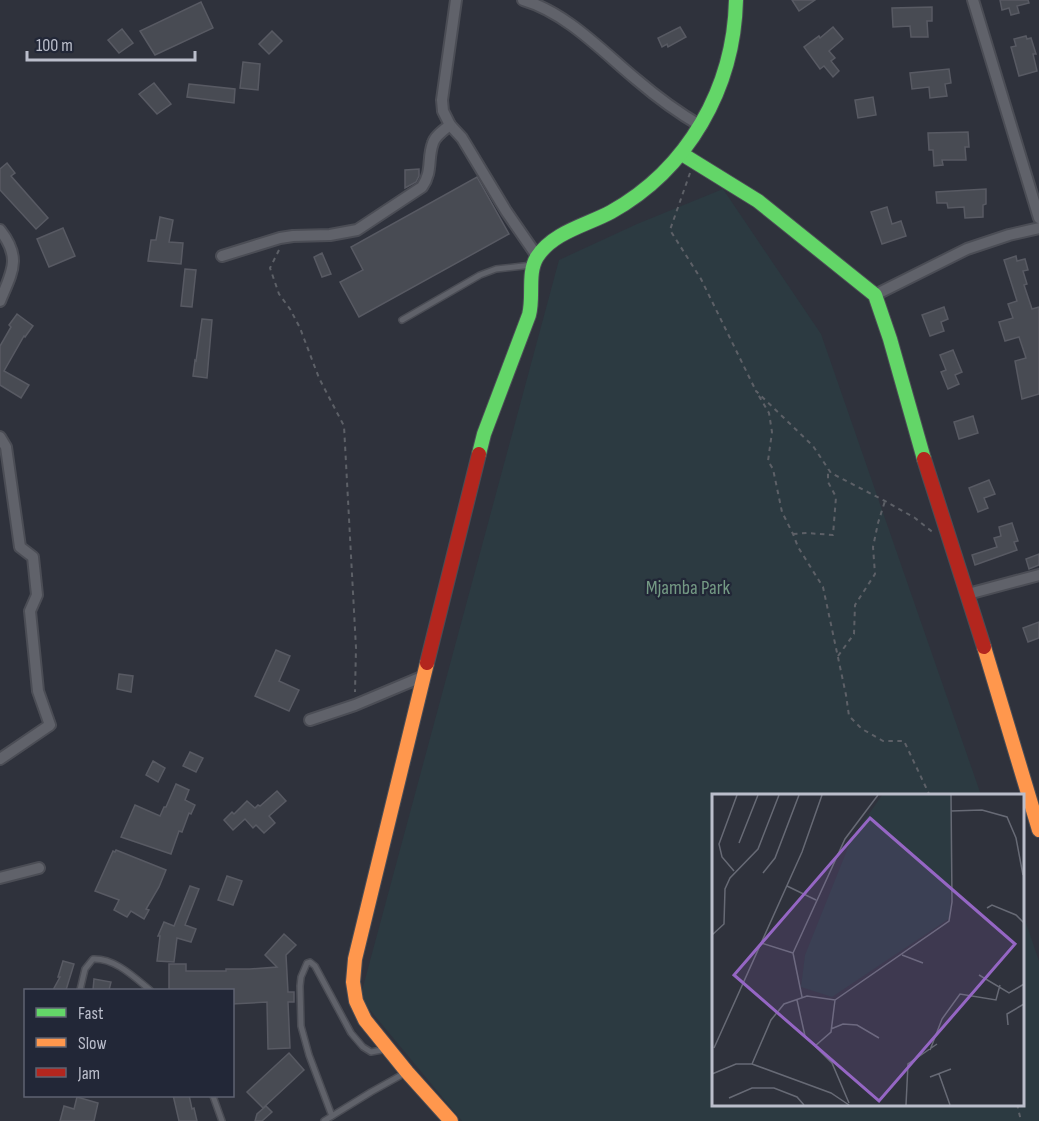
<svg xmlns="http://www.w3.org/2000/svg" width="1039" height="1121" viewBox="0 0 1039 1121" font-family="'Sofia Sans Condensed',sans-serif">
<rect width="100%" height="100%" fill="#2f323c"/>
<polygon fill="#2c3a41" points="723,189 821,334 981,795 714,796 714,1104 1022,1104 1023,914 1039,961 1039,1121 462,1121 360,998 559,260 637,224"/>
<g fill="#484b53" stroke="#585a63" stroke-width="1.5">
<polygon points="792,0 815,0 799,11"/>
<polygon points="1000,0 1028,0 1029,3 1017,6 1019,13 1011,15 1009,8 1002,10"/>
<polygon points="201,2 213,28 155,55 140,31"/>
<polygon points="932,7 932,21 927,21 928,37 911,37 910,26 893,27 892,8"/>
<polygon points="680,27 686,37 668,47 667,44 662,47 658,38"/>
<polygon points="833,27 843,39 829,51 835,58 831,61 839,71 833,77 824,66 820,69 804,47 819,36 820,38"/>
<polygon points="122,29 133,43 119,53 108,40"/>
<polygon points="272,31 282,41 269,54 259,44"/>
<polygon points="1026,36 1027,39 1031,38 1036,54 1033,54 1037,71 1019,76 1011,47 1016,46 1014,39"/>
<polygon points="243,62 260,64 258,90 240,88"/>
<polygon points="949,69 951,83 945,84 947,96 930,98 929,87 912,89 910,73"/>
<polygon points="154,83 171,104 157,114 139,94"/>
<polygon points="189,84 235,89 234,103 187,97"/>
<polygon points="873,97 876,115 858,118 855,100"/>
<polygon points="968,132 969,147 965,147 966,160 942,160 943,165 934,166 933,150 929,150 928,133"/>
<polygon points="7,163 15,173 11,176 48,218 36,229 0,190 0,169"/>
<polygon points="419,169 419,176 416,182 405,188 405,170"/>
<polygon points="477,177 509,234 359,317 340,282 363,270 351,247"/>
<polygon points="986,189 986,204 983,205 983,217 965,218 964,207 948,208 947,203 937,203 936,192"/>
<polygon points="887,207 892,224 901,221 906,236 882,244 871,212"/>
<polygon points="160,217 173,220 169,242 183,243 181,264 148,261 151,240 156,240"/>
<polygon points="63,228 75,256 49,267 37,239"/>
<polygon points="322,253 331,274 322,277 314,257"/>
<polygon points="1016,256 1017,261 1025,259 1028,270 1023,271 1027,284 1024,285 1032,309 1039,307 1039,394 1022,399 1015,361 1026,358 1019,337 1005,341 999,322 1013,318 1008,304 1017,301 1004,260"/>
<polygon points="185,269 196,270 192,307 181,306"/>
<polygon points="944,307 948,319 941,322 944,331 930,336 922,315"/>
<polygon points="17,314 33,326 25,337 24,336 4,371 29,385 21,398 0,385 0,346 11,327 9,325"/>
<polygon points="202,319 212,320 207,378 193,376 195,360 196,361"/>
<polygon points="953,350 962,372 955,375 959,384 948,389 941,372 946,370 940,355"/>
<polygon points="973,416 978,433 959,439 954,422"/>
<polygon points="989,480 995,494 984,498 988,508 978,512 969,488"/>
<polygon points="1012,523 1018,541 1014,542 1017,550 975,565 972,555 997,547 994,538 1001,536 999,527"/>
<polygon points="1039,554 1039,565 1029,569 1026,559"/>
<polygon points="1039,622 1039,638 1028,642 1023,628"/>
<polygon points="276,650 290,656 279,681 299,690 289,711 255,696"/>
<polygon points="119,674 133,676 131,692 117,689"/>
<polygon points="190,752 203,758 196,772 183,766"/>
<polygon points="153,761 165,768 158,782 146,775"/>
<polygon points="176,784 189,790 185,800 195,805 191,814 189,813 182,832 179,831 171,854 121,837 135,805 160,816 164,807 166,807"/>
<polygon points="277,791 286,801 269,816 275,823 264,833 256,825 253,828 245,819 233,830 224,820 232,812 234,814 247,801 255,808 258,805 260,806"/>
<polygon points="116,850 166,870 159,887 146,909 149,910 144,919 131,911 127,917 114,910 119,900 95,891 113,851 115,852"/>
<polygon points="227,876 242,881 233,905 218,900"/>
<polygon points="190,886 199,889 185,925 196,929 191,942 177,938 174,962 157,961 160,936 158,936 164,922 174,926"/>
<polygon points="284,934 296,945 286,955 288,992 294,992 294,1002 288,1002 290,1048 268,1049 267,1002 232,1004 232,990 169,990 169,964 186,964 186,971 226,971 226,969 250,969 277,967 265,955"/>
<polygon points="63,961 74,964 66,990 53,990 60,977 58,977"/>
<polygon points="94,979 111,982 109,990 93,990"/>
<polygon points="289,1053 304,1070 263,1108 247,1092"/>
<polygon points="173,1095 189,1095 192,1109 194,1108 197,1121 179,1121"/>
<polygon points="77,1097 98,1103 94,1121 60,1121 64,1106 74,1109"/>
<polygon points="266,1106 272,1112 262,1121 255,1121 257,1114"/>
</g>
<g fill="none" stroke-linecap="round" stroke-linejoin="round">
<defs>
<g id="lane">
<polyline points="402,320 480,275 496,269 532,265"/>
<path d="M80,990L85,969L93,959C115,958 134,977 150,990"/>
<polyline points="213,1096 222,1121"/>
<polyline points="332,1116 309,1055 301,1026 300,986 301,977 307,963 310,962 315,966 351,1033 363,1047 371,1052 387,1049"/>
<polyline points="324,1121 371,1092 405,1073"/>
</g>
<g id="street">
<polyline points="456,0 442,100 443,111 450,125 462,138 506,211 537,256"/>
<path d="M523,0C567,13 602,51 637,80C658,98 677,112 701,126"/>
<polyline points="973,0 1039,218"/>
<path d="M0,230C22,258 12,272 0,301"/>
<path d="M222,256L280,238L293,236L330,235L357,230L422,187C433,171 427,159 433,143C435,136 444,130 450,125"/>
<polyline points="875,295 967,249 1009,235 1039,228"/>
<polyline points="0,437 6,447 20,547 33,557 37,595 30,611 38,691 50,725 0,759"/>
<polyline points="968,594 1039,575"/>
<polyline points="310,720 355,705 424,676"/>
<polyline points="0,878 39,868"/>
</g>
<g id="fast">
<polyline points="682,154 758,201 875,295 890,339 924,459"/>
<path d="M479,454L484,434L529,315C534,297 527,273 537,257C553,232 587,225 611,212C688,169 734,88 736,0"/>
</g>
<g id="slow">
<polyline points="984,647 1039,830"/>
<polyline points="427,663 355,959 353,982 356,1001 365,1020 407,1072 451,1121"/>
</g>
<g id="jam">
<polyline points="924,459 984,647"/>
<polyline points="427,663 479,454"/>
</g>
</defs>
<use href="#lane" stroke="#4b4d55" stroke-width="8"/>
<use href="#street" stroke="#4b4d55" stroke-width="14"/>
<use href="#fast" stroke="#4b4d55" stroke-width="16"/>
<use href="#slow" stroke="#4b4d55" stroke-width="16"/>
<use href="#jam" stroke="#4b4d55" stroke-width="16"/>
<g stroke="#5d6067" stroke-width="2" stroke-dasharray="4.5 4.5" stroke-linecap="butt">
<polyline points="690,173 670,230 701,279 756,391"/>
<polyline points="279,250 270,268 279,294 290,309 300,328 319,378 344,426 356,648 355,692"/>
<polyline points="793,534 807,533 833,535 836,497 828,482 828,469"/>
<polyline points="838,656 854,634 855,605 875,574 873,547 878,523 885,501"/>
<polyline points="930,796 904,741 883,741 862,729 849,716 846,695 823,587 798,547 793,534 782,512 773,469 768,461 772,432 769,413 756,391 813,446 831,473 885,501 915,518 935,534"/>
<polyline points="1017,1104 1021,1121"/>
</g>
<use href="#lane" stroke="#60626a" stroke-width="5"/>
<use href="#street" stroke="#60626a" stroke-width="10"/>
<use href="#fast" stroke="#63d668" stroke-width="14"/>
<use href="#slow" stroke="#ff974d" stroke-width="14"/>
<use href="#jam" stroke="#b3261e" stroke-width="14"/>
</g>
<g text-anchor="middle" stroke-width="4.5" stroke-linejoin="round" paint-order="stroke">
<g font-size="20" fill="#749a84" stroke="#222737">
<text x="688" y="594">Mjamba Park</text>
</g>
</g>
<g transform="translate(712 794)">
<rect width="312" height="312" fill="#2f323c"/>
<path d="M170,1H240L238,124L120,203L89,193L93,161L139,46Z" fill="#2c3a41"/>
<path fill="none" stroke="#676a75" stroke-width="1.5" d="M239,17L270,16L295,23L304,44L311,81M27,49L46,1M22,77L10,63L7,50L25,1M51,79L63,64L87,1M75,92L104,106M275,114L280,111L304,121L312,129M0,141L12,130L13,95L18,84L46,55L67,1M49,149L81,159M190,161L211,169M267,181L297,199L312,190M90,203L81,159L133,45L166,1M85,206L93,242L120,269L137,309M296,231L295,220L312,210M119,235L131,230L145,231L167,244M103,252L119,238L123,206M2,254L90,58L110,1M218,256L230,225L248,200L284,206L288,191M40,270L59,226L72,210L95,202L123,206L237,127L240,108L239,1M0,280L24,270H40L119,299L137,311M227,280L238,311M218,283L239,275M17,304L40,294H62L85,303L92,311M194,311L196,270L225,250"/>
<path fill="#9566c4" fill-opacity="0.15" stroke="#9566c4" stroke-width="3" d="M158,24L303,150L167,307L22,181Z"/>
<rect width="312" height="312" fill="none" stroke="#bbbecb" stroke-width="3"/>
</g>
<rect x="24" y="989" width="210" height="108" fill="#222737" stroke="#5f6372" stroke-width="1.5"/>
<rect x="36" y="1008" width="30" height="9" fill="#63d668" stroke="#5f6372" stroke-width="1.5"/>
<text x="78" y="1019" font-size="18" fill="#bbbecb">Fast</text>
<rect x="36" y="1038" width="30" height="9" fill="#ff974d" stroke="#5f6372" stroke-width="1.5"/>
<text x="78" y="1049" font-size="18" fill="#bbbecb">Slow</text>
<rect x="36" y="1068" width="30" height="9" fill="#b3261e" stroke="#5f6372" stroke-width="1.5"/>
<text x="78" y="1079" font-size="18" fill="#bbbecb">Jam</text>
<path d="M27 51v9h168v-9" fill="none" stroke="#bbbecb" stroke-width="3"/>
<text x="36" y="51" font-size="18" fill="#bbbecb" stroke="#222737" stroke-width="4.5" paint-order="stroke">100 m</text>
</svg>
